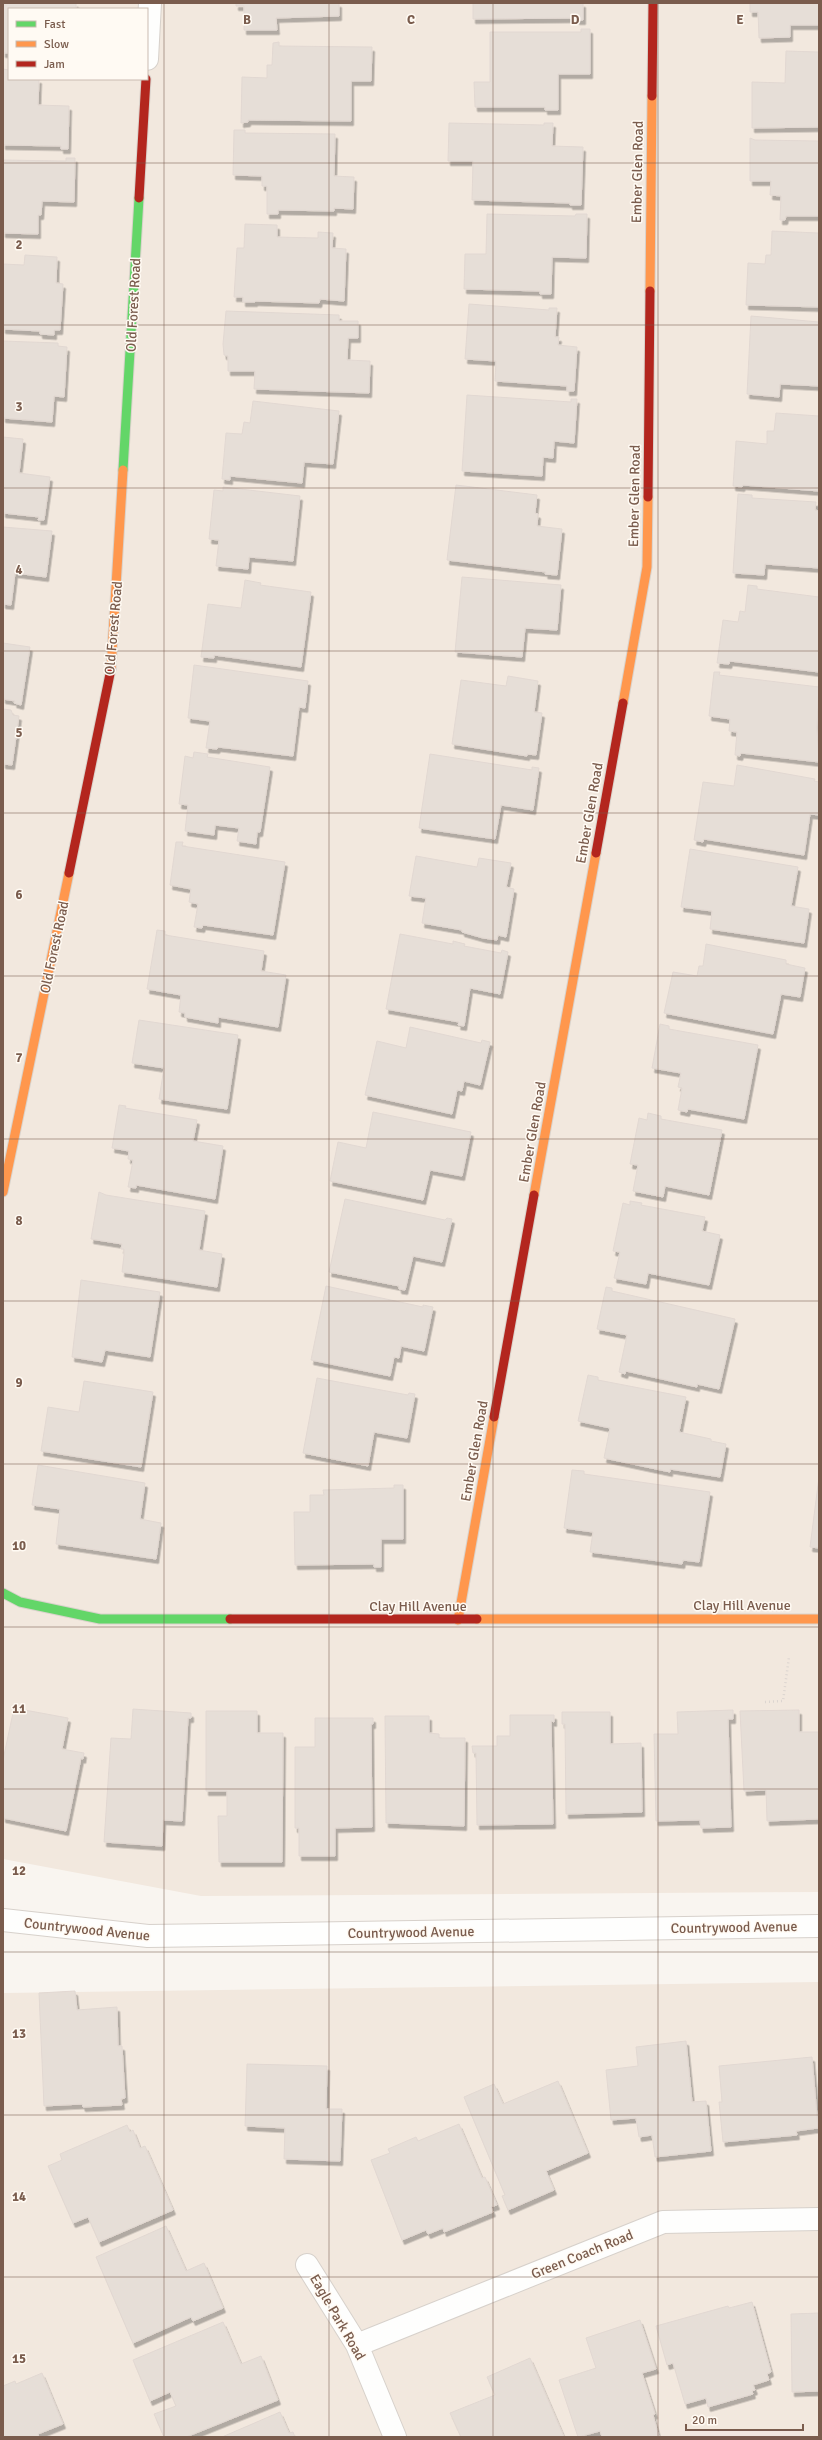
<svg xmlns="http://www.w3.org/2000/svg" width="822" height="2440" viewBox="0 0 822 2440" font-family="Signika,sans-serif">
<defs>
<filter id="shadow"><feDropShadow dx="2.5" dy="4.5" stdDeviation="0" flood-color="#0004"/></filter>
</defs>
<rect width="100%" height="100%" fill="#f9f5f0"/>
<path fill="#f2e8de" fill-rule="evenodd" d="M3,3H819V1892L201,1896L3,1859ZM9,9H147V79H9Z
M819,1982V2437H3V1993Z"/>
<path fill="#e6ded7" stroke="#e2d8d2" filter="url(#shadow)" d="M3,3H76V9H9V53H3Z
M236,3H339V16L276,18L277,30H244V6H236Z
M473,3H583V20H577L576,18L473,19Z
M750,3H819V25H790V37L759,38L758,12H750Z
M581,29H590V74H558V110H545V107H475L474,82H490V32H581Z
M279,42V46L372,47L371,81H351V121L248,120V122L241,123L242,77L267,78V65H272L273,43Z
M786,51L819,52V127L752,128V82L785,83Z
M3,69L9,70V79H39L38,105L69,106L68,149H61V146L3,145Z
M449,123L544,125V123H553L552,146L583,147L581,205H570V203L472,200L473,161H448Z
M234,130H245V133L335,134L334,176L354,177L353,209L334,208V211L278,210V214H267V186H262V176L233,175Z
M750,138L755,140L819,141V216H786L785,220H780L781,196L770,195L771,181H750Z
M66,158H75L74,202L42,201L41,215H38V234L3,233V160L66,161Z
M487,214L575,216L576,214H587L586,258L552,257L551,294H540V291L464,289L465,254H486Z
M245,224L277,225V237L318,238V232L333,233L332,248L346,249L344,301L320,299L319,303L255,301V302H243V297H234L237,248H244Z
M772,231L819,233V307L746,305L748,263L765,264L766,255H771Z
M25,255L57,257L56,283L63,284L60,330H54V335L40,334V331L3,329V264L24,265Z
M469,304L549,310V308H557L555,337H559L558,345L577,347L574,391H567V386L495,381L496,361L465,359Z
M226,311L339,315V321H358V338H348L347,360L370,361L369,393L254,389L255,371H228V356L224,355L223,344Z
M751,316L819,322V386L780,384L779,397L747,394Z
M3,341L58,343V346L67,347L64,397L54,396L52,422L3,418Z
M467,395L571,402V399H577L574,443L554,441L553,458L543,457L542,476L462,471Z
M253,401L339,411L333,464L304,462L302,483L230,476V480L222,479L226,433L242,434L244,422L250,423Z
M776,413L819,416V491L743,485L742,487L733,486L736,441L767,444V431H774Z
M3,437L23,439L19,473L50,477L44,520H38L39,517L3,513Z
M456,485L537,495L535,513L538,514L537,526L562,529L557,575L545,574L546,572L447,560Z
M223,487L300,496L293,561L249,557L248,569L216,566L219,540L209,539L214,490L223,491Z
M738,494L752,495V498L816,502L815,510L819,511V568L765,564L764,575L733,573Z
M3,527L52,531L46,577L15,573L11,605L3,604Z
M462,577L561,585L557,630L525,628L522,657L455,652Z
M245,580L261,583L260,585L311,592L301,667L214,655V658L201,657L208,604L241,608Z
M748,585L757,586V589L819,597V672L730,661L729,664L717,663L723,620L738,622L740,611L745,612Z
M3,643L30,647L21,705L14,703L15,701L3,699Z
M194,665L308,681L305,708L299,707L293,756L218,747L217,749L206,748L210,721L188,718Z
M714,672H720L719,675L819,687L817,728L819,762L741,753L740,756L735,755L737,732L729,731L730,719L709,716Z
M508,676L538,681L534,712L542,713L536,755L527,754V756L452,744L461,680L506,686Z
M3,709L11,710L13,715L19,716L12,765L3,764Z
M194,752L208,754L207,757L270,767L260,832H257L256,844L237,841L239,828L215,825L214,835L185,831L188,805L179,804L185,756L193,758Z
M430,754L532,770V767L539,768L533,810L501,805L495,839L419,828Z
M737,765L815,779L814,781L819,782V815L810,814L804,855L704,839L703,842L694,840L703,782L734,786Z
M176,842H183L182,846L285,862L273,935L203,925L202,928L194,927L198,904L189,902L191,889L170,885Z
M690,849L798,867L791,906L809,909L804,943L710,929L712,911L681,907Z
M416,856L477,867L479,858L511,863L506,887L514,889L506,937L498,935L497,940L483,938L462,932V930L422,923L426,898L409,896Z
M157,930L165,931V935L264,951L261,971L286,975L278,1027L218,1017V1023L185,1017V1013L179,1012L181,995L147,989Z
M400,934L453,944V941L465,944L464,946L501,953L502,950L508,952L500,994L470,988L464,1026L458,1025L459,1022L386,1009Z
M706,944L786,960V964L805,968L800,997L781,994L773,1034L664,1013L673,972L697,976L699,966H703Z
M139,1020L238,1035L227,1109L159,1099L164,1068L132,1063Z
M660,1024L669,1026V1029L758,1045L744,1119L688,1109L687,1112L678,1110L682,1088L678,1087L681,1073L652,1068Z
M410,1027L481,1043L482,1040L490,1042L480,1085L464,1081L462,1091L457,1090L452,1114L365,1095L377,1041L406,1048Z
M119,1105L126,1106L125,1108L197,1120L193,1141L223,1146L215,1199L136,1185V1188L128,1187L133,1160L128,1159L129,1151L112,1148Z
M373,1112L471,1132L462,1176L430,1170L423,1200L330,1181L338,1142L366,1148Z
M648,1113L661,1116V1119L722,1130L709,1195L665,1186L663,1197L633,1191L638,1165L630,1164L639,1118L647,1120Z
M99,1192L106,1195L205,1211L199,1250L222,1254L217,1287L122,1272L124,1255V1249H121L122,1244L91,1239Z
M345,1199L445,1220L447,1218L452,1219L442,1262L413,1256L405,1290L399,1289V1286L329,1272Z
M630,1201L642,1203L641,1205L705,1217L702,1231L720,1235L709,1285L648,1273L646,1284L614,1278L620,1252L613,1251L623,1203L630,1205Z
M81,1280L160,1292L150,1357L105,1350L102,1362L72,1357Z
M326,1286L423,1307V1305L433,1307L424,1351L401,1346L399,1358L394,1357L390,1376L311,1360Z
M606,1287L612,1288V1291L735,1319L719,1389L697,1384V1387L626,1371L625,1374L619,1372L627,1335L597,1329Z
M588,1375L598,1377V1380L686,1397L679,1432L711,1439V1441L726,1444L720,1477L670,1469V1472L604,1458L610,1428L578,1421Z
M317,1378L408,1395L409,1393L415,1394L407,1438L374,1432L368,1466L303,1453Z
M84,1381L153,1392L141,1467L41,1451L48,1407L79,1412Z
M38,1465L145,1483L140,1519L161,1523L156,1559L56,1544L60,1509L32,1505Z
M572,1470L584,1471V1474L710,1492L699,1562L683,1560L682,1564L590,1552L593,1532L564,1528Z
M819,1477V1548L810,1547Z
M394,1485H403V1539H381V1567H374V1564L295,1565L294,1512H310V1495H324L323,1490L394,1488Z
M14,1708L68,1718L62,1749L84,1753L83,1759L81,1758L66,1831L3,1818V1760Z
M133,1709L191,1713V1718H188L182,1821L163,1820L162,1846L104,1842L111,1738L131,1739Z
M733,1710V1719H728L731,1827L701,1828L700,1820L656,1821L654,1734H678L677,1712Z
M799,1710V1732H819V1819L767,1821L766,1790L744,1791L740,1711Z
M206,1711H257V1733H283L282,1862H219L218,1816H227V1791H206Z
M562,1712H610V1744L641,1743L642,1812L566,1814L565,1724H562Z
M510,1715H554V1722L551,1721L553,1824L477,1825L476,1753H473L472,1746H497V1736H510Z
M385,1716H429V1733L439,1734V1738H465L464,1826L386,1823Z
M315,1718H373V1724H371L372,1827L335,1828V1856H299V1828H295V1747H315Z
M75,1991L77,2010L117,2007L118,2046H122L125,2098L121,2099L122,2105L83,2107L82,2104L44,2106L39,1993Z
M686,2041L692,2102L706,2101L711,2151L655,2157L652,2135L639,2137L636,2118L611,2120L606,2070L638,2066L636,2047Z
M812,2057L818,2128L796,2131L797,2135L723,2142L719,2102H722L719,2066Z
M247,2064L327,2066L326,2109H342L340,2161L284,2159L285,2128L245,2126Z
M558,2081L588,2153L546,2171L554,2190L508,2210L502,2196L505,2195L464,2097L494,2084L503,2104Z
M459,2124L482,2178L485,2177L497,2205L491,2207L493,2212L444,2232L443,2228L428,2234L426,2230L402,2240L371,2160L390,2153L388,2149L416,2137L418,2141Z
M127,2125L130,2132L133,2130L140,2148L145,2146L173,2210L99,2242L88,2217L73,2223L48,2166L62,2160L60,2154Z
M166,2226L186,2271L204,2263L223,2308L193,2321L191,2317L133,2343L96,2257Z
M752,2302L771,2372L767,2374L769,2380L753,2385L755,2390L752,2391L753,2394L708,2407L706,2398L685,2404L673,2363L667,2365L656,2326L728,2306L729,2308Z
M819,2313V2391L792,2392L791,2314Z
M640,2320L656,2369L642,2373L655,2414L653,2415L659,2437H602L600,2431L578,2437L559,2380L596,2368L586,2338Z
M223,2322L241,2364L261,2356L278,2400L186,2437H164L154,2414L176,2406L170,2392L150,2401L133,2360Z
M530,2358L564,2437H461L450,2413L495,2395L487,2377Z
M42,2373L63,2424L38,2434L39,2437H3V2386L15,2381L16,2384Z
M280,2412L289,2433L293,2432L295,2437H222Z"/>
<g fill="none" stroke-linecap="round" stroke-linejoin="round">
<g stroke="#d7d1cb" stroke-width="24">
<path id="street" d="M147,59L150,3
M3,1920L148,1936L819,1926
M307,2265L357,2345L395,2437
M357,2345L663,2222L819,2219"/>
</g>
<g stroke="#d9d2cb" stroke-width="11">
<path id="fast" d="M123,470L139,198
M3,1593L20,1602L100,1619H230"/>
</g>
<g stroke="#d9d2cb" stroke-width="11">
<path id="slow" d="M650,291L652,96
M111,669L123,470
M623,703L647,567L648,497
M3,1192L69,873
M534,1195L596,853
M477,1619H819
M458,1620L494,1417"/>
</g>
<g stroke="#d9d2cb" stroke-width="11">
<path id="jam" d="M652,96L653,3
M139,198L146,79
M648,497L650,291
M596,853L623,703
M69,873L111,669
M494,1417L534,1195
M230,1619H477"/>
</g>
<path stroke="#dcd5d0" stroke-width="2.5" stroke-dasharray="1 3" stroke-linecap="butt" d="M765,1702L783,1701L789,1657"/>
<use href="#street" stroke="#fefefd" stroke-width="22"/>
<use href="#fast" stroke="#63d668" stroke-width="9"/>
<use href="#slow" stroke="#ff974d" stroke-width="9"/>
<use href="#jam" stroke="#b3261e" stroke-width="9"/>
</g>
<path fill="none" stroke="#7a5c4d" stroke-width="1" stroke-opacity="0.55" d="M164,3V2437M329,3V2437M493,3V2437M658,3V2437M3,163H819M3,325H819M3,488H819M3,651H819M3,813H819M3,976H819M3,1139H819M3,1301H819M3,1464H819M3,1627H819M3,1789H819M3,1952H819M3,2115H819M3,2277H819"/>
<g text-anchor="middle" stroke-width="3" stroke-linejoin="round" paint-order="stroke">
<g font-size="14" fill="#7a5c4d" stroke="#fffaf3">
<text transform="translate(637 172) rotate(-89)" y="5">Ember Glen Road</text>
<text transform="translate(133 305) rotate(-87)" y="5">Old Forest Road</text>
<text transform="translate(634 496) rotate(-89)" y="5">Ember Glen Road</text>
<text transform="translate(113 628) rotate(-85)" y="5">Old Forest Road</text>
<text transform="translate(589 813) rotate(-80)" y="5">Ember Glen Road</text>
<text transform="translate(54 947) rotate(-78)" y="5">Old Forest Road</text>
<text transform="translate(532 1132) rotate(-80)" y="5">Ember Glen Road</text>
<text transform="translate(474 1451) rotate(-80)" y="5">Ember Glen Road</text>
<text x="742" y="1610">Clay Hill Avenue</text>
<text x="418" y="1611">Clay Hill Avenue</text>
<text transform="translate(734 1927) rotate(-1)" y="5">Countrywood Avenue</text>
<text transform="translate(87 1929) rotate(6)" y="5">Countrywood Avenue</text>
<text transform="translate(411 1932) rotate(-1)" y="5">Countrywood Avenue</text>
<text transform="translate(582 2254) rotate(-22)" y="5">Green Coach Road</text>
<text transform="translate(338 2317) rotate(60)" y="5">Eagle Park Road</text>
</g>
</g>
<g font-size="13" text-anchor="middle" font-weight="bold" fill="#7a5c4d" stroke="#fffaf3" stroke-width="3" stroke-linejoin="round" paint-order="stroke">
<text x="247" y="24">B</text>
<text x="411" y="24">C</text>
<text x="575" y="24">D</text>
<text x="740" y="24">E</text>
<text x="19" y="249">2</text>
<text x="19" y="411">3</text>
<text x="19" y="574">4</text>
<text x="19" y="737">5</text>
<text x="19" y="899">6</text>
<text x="19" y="1062">7</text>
<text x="19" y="1225">8</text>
<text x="19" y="1387">9</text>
<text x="19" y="1550">10</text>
<text x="19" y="1713">11</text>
<text x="19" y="1875">12</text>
<text x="19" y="2038">13</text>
<text x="19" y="2201">14</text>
<text x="19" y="2363">15</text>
</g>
<rect width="822" height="2440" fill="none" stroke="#7a5c4d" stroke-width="8"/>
<rect x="8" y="8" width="140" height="72" fill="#fffaf3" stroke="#cabbb1"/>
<rect x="16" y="21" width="20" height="6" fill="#63d668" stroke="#cabbb1"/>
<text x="44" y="28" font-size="12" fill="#7a5c4d">Fast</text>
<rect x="16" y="41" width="20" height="6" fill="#ff974d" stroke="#cabbb1"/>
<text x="44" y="48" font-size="12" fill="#7a5c4d">Slow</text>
<rect x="16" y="61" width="20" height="6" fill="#b3261e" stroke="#cabbb1"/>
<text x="44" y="68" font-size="12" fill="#7a5c4d">Jam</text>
<path d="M686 2424v6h117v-6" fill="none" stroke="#7a5c4d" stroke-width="2"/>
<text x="692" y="2424" font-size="12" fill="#7a5c4d" stroke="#fffaf3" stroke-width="3" paint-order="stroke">20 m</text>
</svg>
